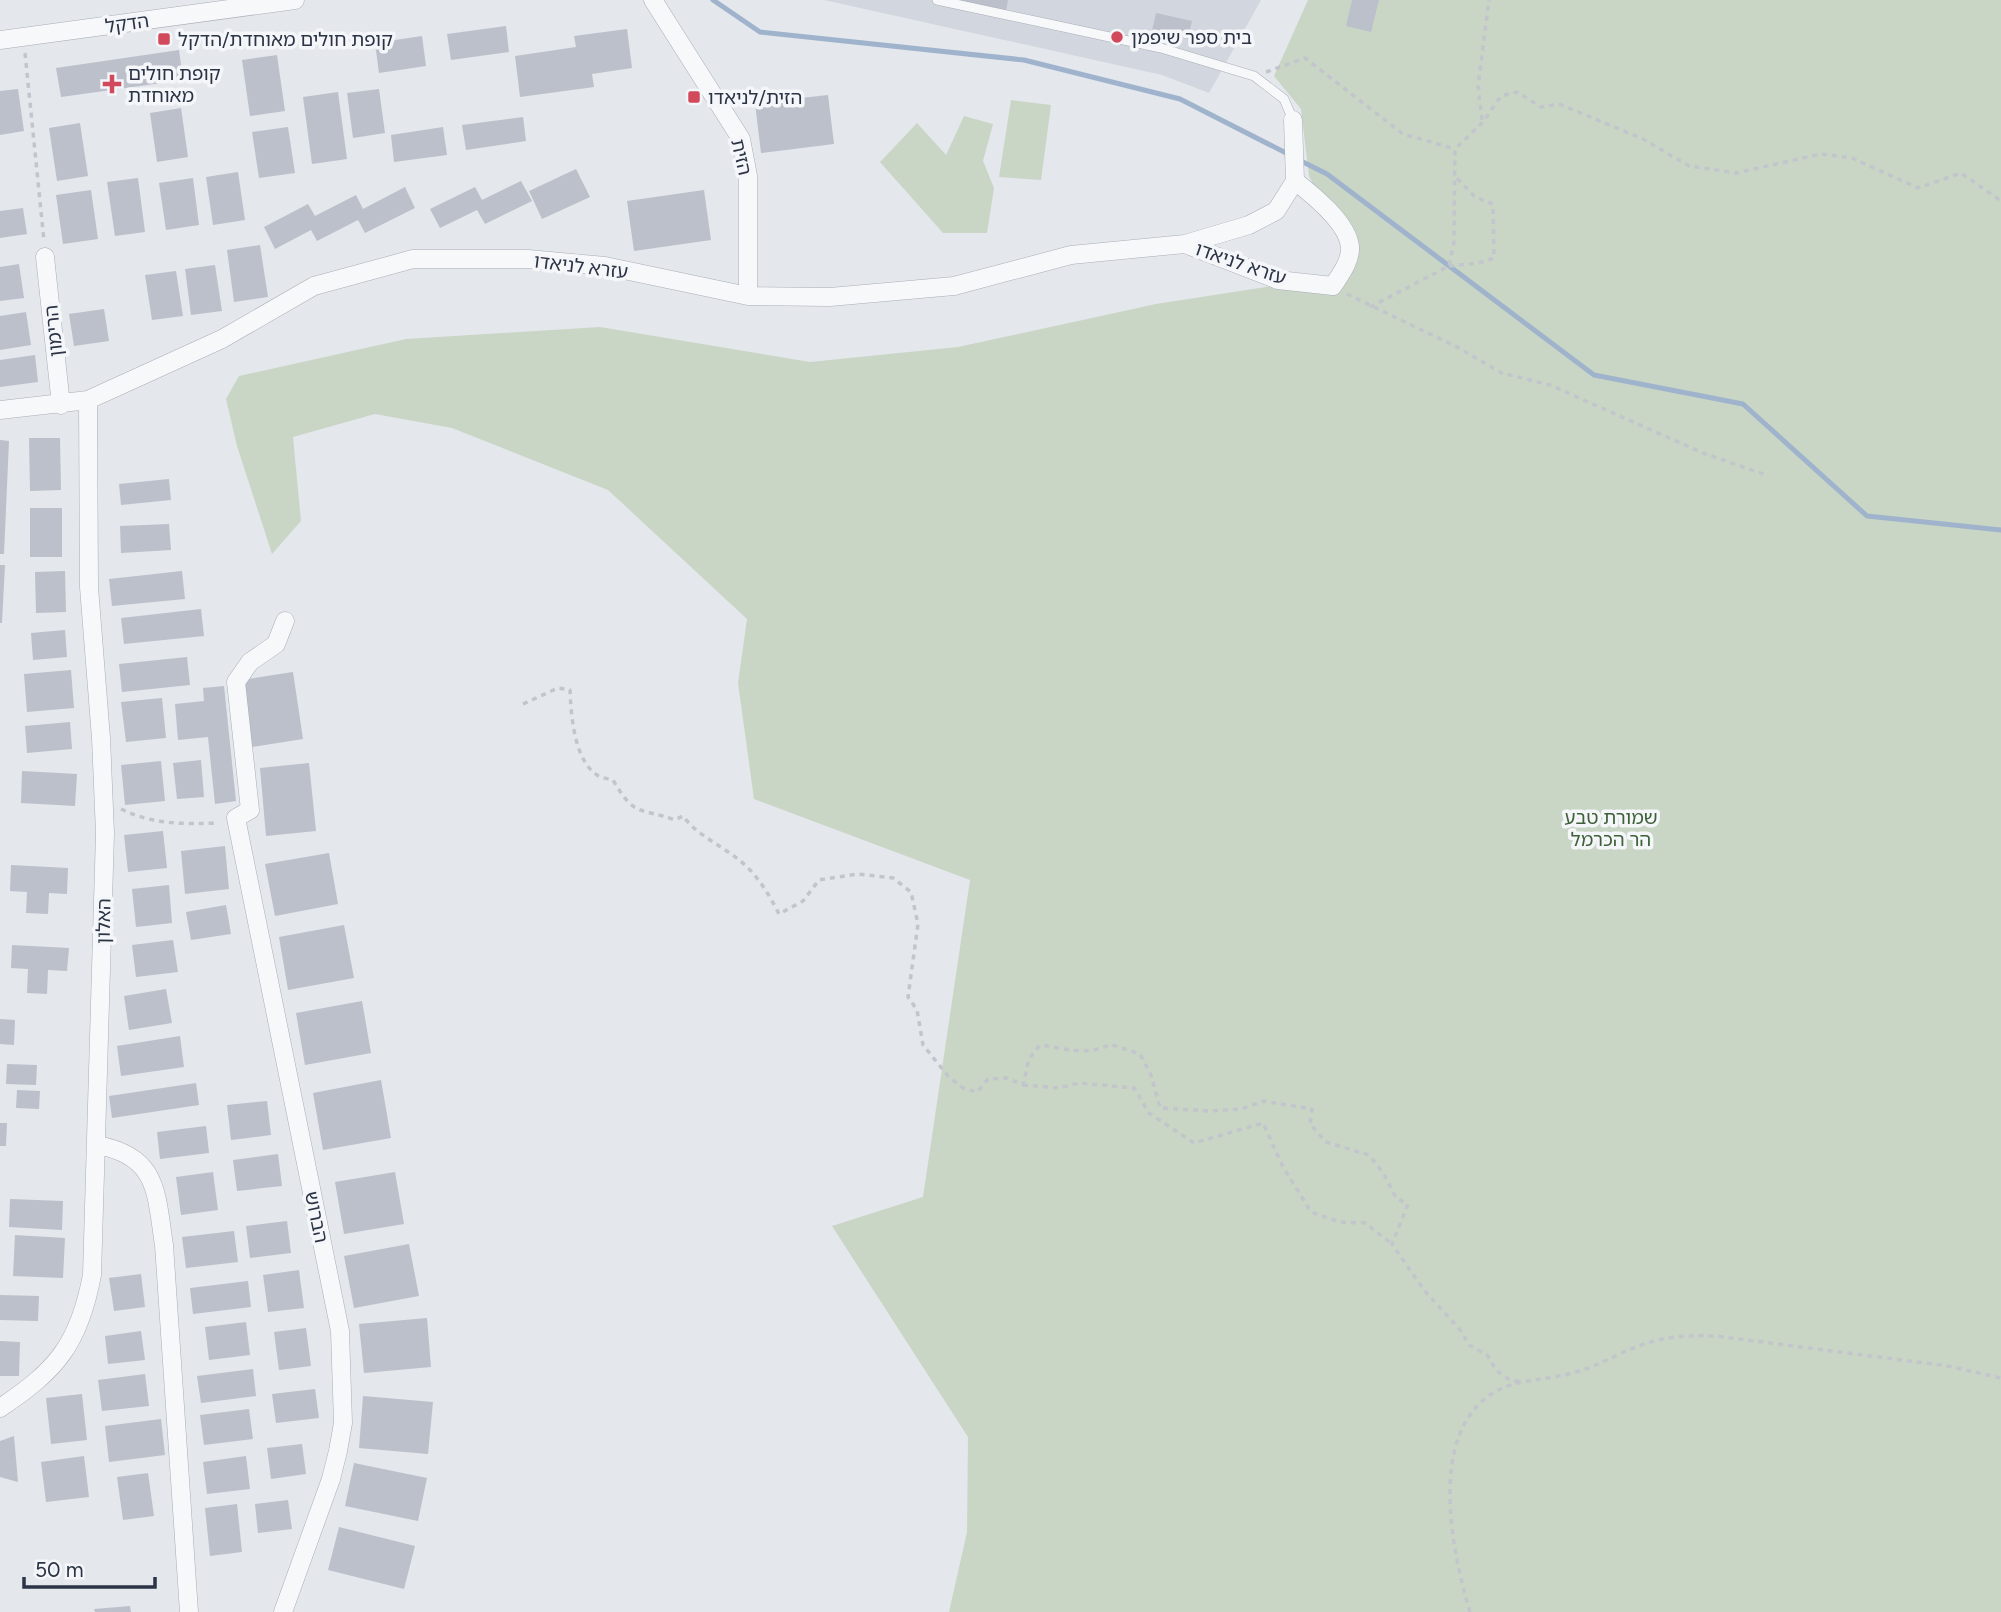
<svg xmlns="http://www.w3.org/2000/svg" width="2001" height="1612" viewBox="0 0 2001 1612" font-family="Figtree,'Noto Sans Hebrew',sans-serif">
<rect width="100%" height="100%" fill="#e4e7ec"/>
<path fill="#d2d6de" d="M824,0H1261L1209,93L1162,75Z"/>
<path fill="#c9d6c5" d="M1308,0H2001V1612H949L967,1532L968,1437L832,1226L923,1197L970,880L754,799L738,683L747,619L608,490L452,428L375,414L293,437L301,521L272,554L237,446L226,399L239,376L406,339L600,327L810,362L958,347L1156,304L1311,280L1336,279L1345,248L1309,176L1301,109L1274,76Z
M1011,100L1051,105L1041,180L999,177Z
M964,116L993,124L983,161L994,188L987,233H943L880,162L917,123L946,155Z"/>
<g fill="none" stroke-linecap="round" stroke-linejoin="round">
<path stroke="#9fb4cc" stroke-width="5" d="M713,0L760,32L1024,60L1180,99L1290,155
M1299,160L1327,174L1594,375L1743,404L1867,516L2001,530"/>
</g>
<path fill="#bbc0ca" d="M955,0H1008L1006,12Z
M1352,0H1379L1371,32L1346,26Z
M1156,13L1192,21L1188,39L1152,31Z
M506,26L509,52L451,60L447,34Z
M627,29L632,68L592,74L594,87L520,97L515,56L576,47L574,36Z
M422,36L426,66L379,73L375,43Z
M179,50L183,80L61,97L56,68Z
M277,55L285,111L250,116L242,60Z
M18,89L24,131L0,135V91Z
M379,89L385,133L353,138L347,93Z
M338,92L347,159L312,164L303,97Z
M828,95L834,144L761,153L755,103Z
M181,108L188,157L157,162L150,113Z
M523,117L526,141L466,150L462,125Z
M80,123L88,176L57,181L49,128Z
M288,127L295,173L259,178L252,132Z
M443,127L447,155L394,162L391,135Z
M576,169L590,197L542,219L529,191Z
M238,172L245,220L213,225L206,177Z
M138,178L145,232L115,236L107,182Z
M193,178L199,225L166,230L159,183Z
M521,181L532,201L485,224L477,210L440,228L430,209L475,187L482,200Z
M405,187L415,208L365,233L358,220L317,241L311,230L275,249L264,227L308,204L315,216L356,195L363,209Z
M91,190L98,239L63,244L56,195Z
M704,190L711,240L634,251L627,201Z
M23,208L27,234L0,238V211Z
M260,245L268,297L234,302L227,250Z
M19,264L24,298L0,301V267Z
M215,265L222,311L191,315L185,269Z
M176,271L183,316L152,320L145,275Z
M104,309L109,341L74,346L69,314Z
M26,312L31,345L0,350V316Z
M35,355L38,382L0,387V360Z
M29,438H60L61,490L30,491Z
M0,440L9,441L4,554H0Z
M169,479L171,500L121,505L119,484Z
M30,508H62V557H30Z
M169,524L171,550L121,553L120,526Z
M0,565H5L2,623H0Z
M65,571L66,612L36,613L35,572Z
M182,571L185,599L112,606L109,579Z
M201,609L204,636L124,644L121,618Z
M65,630L67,657L33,660L31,633Z
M187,657L190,685L122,692L119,664Z
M71,670L74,708L27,712L24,674Z
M293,672L303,739L252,747L242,680Z
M224,686L236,801L215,804L208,737L178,740L175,704L204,701L203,688Z
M162,698L166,738L126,742L121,702Z
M70,722L72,749L27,753L25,726Z
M201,760L204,797L177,799L173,763Z
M161,761L165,801L125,805L121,765Z
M309,763L316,831L266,836L260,768Z
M22,771L77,774L75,806L21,803Z
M163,831L167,868L128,872L124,835Z
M225,846L229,889L185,894L181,851Z
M329,853L338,904L275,916L265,864Z
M11,865L68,868L67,894L49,893L48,914L26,913L27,892L10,891Z
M169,885L172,923L136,927L132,889Z
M226,905L231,934L191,940L186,912Z
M344,925L354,978L288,990L279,937Z
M173,940L178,972L136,977L132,945Z
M12,945L69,948L67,971L48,970L47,994L27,993L28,969L11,968Z
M166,989L172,1023L129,1030L124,996Z
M362,1001L371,1053L305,1065L296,1013Z
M0,1019L15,1020L14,1045L0,1044Z
M180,1036L184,1067L121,1076L117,1046Z
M7,1064L37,1065L36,1085L6,1084Z
M381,1080L391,1138L323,1150L313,1093Z
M196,1083L199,1105L112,1118L109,1096Z
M17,1090L40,1091L39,1109L16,1108Z
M267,1101L271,1135L231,1140L227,1105Z
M0,1123H7L6,1146H0Z
M206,1126L209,1153L160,1159L157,1132Z
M278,1154L282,1186L237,1191L233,1160Z
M213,1172L218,1210L181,1215L176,1177Z
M395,1172L404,1224L344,1234L335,1182Z
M10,1199L63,1201L62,1230L9,1227Z
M287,1221L291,1253L250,1258L246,1226Z
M234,1231L238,1262L186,1268L182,1237Z
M15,1235L65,1238L63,1278L13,1276Z
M409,1244L419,1296L354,1308L344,1256Z
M299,1270L304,1308L268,1312L263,1275Z
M141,1274L145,1307L114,1311L109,1278Z
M248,1281L251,1307L193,1314L190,1288Z
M0,1295L39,1296L38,1321L0,1320Z
M427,1318L431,1367L364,1373L359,1324Z
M246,1322L250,1355L209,1360L205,1327Z
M306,1328L311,1366L279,1370L274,1332Z
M141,1331L145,1360L108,1364L105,1336Z
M0,1341L20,1342L19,1376H0Z
M253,1369L256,1396L201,1403L197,1376Z
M145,1374L149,1406L102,1411L98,1380Z
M315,1389L319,1418L276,1423L272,1394Z
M82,1394L87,1440L51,1444L46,1398Z
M363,1396L433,1402L428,1454L359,1448Z
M249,1409L253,1439L204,1445L200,1415Z
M161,1419L165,1455L109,1462L105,1426Z
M14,1436L18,1482L0,1477V1441Z
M302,1444L306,1474L271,1479L267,1448Z
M84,1456L89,1497L46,1502L41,1462Z
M246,1456L250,1489L207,1494L203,1462Z
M354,1463L427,1478L418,1521L345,1506Z
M148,1473L154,1516L123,1520L117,1477Z
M288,1500L292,1529L258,1533L255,1504Z
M237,1504L242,1552L210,1556L205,1508Z
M339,1527L415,1546L404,1589L328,1570Z
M130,1606L131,1612H95L94,1609Z"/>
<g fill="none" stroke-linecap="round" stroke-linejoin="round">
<g stroke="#a9aeb7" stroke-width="10">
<path id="service" d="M937,0L1161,48L1254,76L1284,99L1293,120"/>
</g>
<g stroke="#a9aeb7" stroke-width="19">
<path id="minor" d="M653,0L741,139L748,176V296
M0,40L295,0
M1185,244L1278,280L1333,286C1340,275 1351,261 1350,247C1348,223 1313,195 1295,181
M45,257L61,405
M0,410L88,400L222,339L314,286L413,259H528L605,266L748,296L830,297L954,286L1071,255L1185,244L1249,225L1276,211L1295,181L1293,120
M97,1145C159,1156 156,1194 164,1245L189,1612
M0,1408C57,1370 79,1344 92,1275L105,833L101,738L89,587L88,400
M283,1612L331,1479L338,1451L343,1423L340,1331L236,818L250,810L236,682L250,662L276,644L285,621"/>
</g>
<path stroke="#c2c5cb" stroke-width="3.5" stroke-dasharray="5 5" stroke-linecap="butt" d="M25,53L44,241
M1266,72L1305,58L1403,134L1455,149
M1482,120L1478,86L1489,0
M1449,266L1479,263L1494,258L1493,204L1475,197L1455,176
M1347,294L1457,347L1502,373L1550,385L1703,453L1766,475
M1370,307L1449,266L1454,242L1455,149L1483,122L1501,96L1517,92L1541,107L1559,104L1643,139L1689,166L1736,173L1821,154L1852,158L1918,188L1961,173L2001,201
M523,704L558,688L570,690C571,715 574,760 597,775C601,778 609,779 613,780C635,818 639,807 675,820L683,816C700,839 729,848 748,868C761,881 771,898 779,914L803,901L819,880L858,874L893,878L911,892L918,924L908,997L917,1010L923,1045L948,1076L963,1088L977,1092L988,1079L1007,1078L1023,1085L1029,1059L1040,1045C1064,1048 1088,1057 1110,1044L1140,1054L1151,1075L1160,1108L1209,1111L1242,1109L1263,1101L1312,1109L1310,1124L1326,1142L1369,1155L1384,1174L1396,1198L1408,1204L1392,1244L1424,1290L1461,1331L1469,1345L1487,1355L1497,1371L1510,1380L1521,1382
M121,809C154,825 183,824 219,823
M1023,1085L1059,1088L1079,1083L1134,1088L1149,1113L1194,1143L1263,1123L1283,1167L1311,1212L1339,1222L1365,1223L1392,1244
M1470,1612C1452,1552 1428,1437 1490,1395C1514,1378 1545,1381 1572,1373C1598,1367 1621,1351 1647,1343C1669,1336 1692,1335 1716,1336L1948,1366L2001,1378"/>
<use href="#service" stroke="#f7f8fa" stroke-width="9"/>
<use href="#minor" stroke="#f7f8fa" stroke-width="18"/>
</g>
<g fill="#d1495b" stroke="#f4f6f9" stroke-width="2.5">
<circle cx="1117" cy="37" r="7"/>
<rect x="157" y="32" width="14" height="14" rx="3.5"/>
<path d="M108.5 73.5h7v7h7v7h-7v7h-7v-7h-7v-7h7z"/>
<rect x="687" y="90" width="14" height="14" rx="3.5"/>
</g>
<g text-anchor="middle" stroke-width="7" stroke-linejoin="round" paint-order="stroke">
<g font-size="19" fill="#2b3445" stroke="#f4f6f9">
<text transform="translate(127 23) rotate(-8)" y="7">הדקל</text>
<text transform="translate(742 157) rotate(77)" y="7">הזית</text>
<text transform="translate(1241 263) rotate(19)" y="7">עזרא לניאדו</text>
<text transform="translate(581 266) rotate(7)" y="7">עזרא לניאדו</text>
<text transform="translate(53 331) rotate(-96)" y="7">הרימון</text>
<text transform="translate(103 921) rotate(-89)" y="7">האלון</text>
<text transform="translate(317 1217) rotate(78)" y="7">הברוש</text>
</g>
<g font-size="19" fill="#2b3445" stroke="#f4f6f9" text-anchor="start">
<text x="1131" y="44">בית ספר שיפמן</text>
<text x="178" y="46">קופת חולים מאוחדת/הדקל</text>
<text x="128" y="80">קופת חולים<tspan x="128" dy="22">מאוחדת</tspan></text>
<text x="708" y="104">הזית/לניאדו</text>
</g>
<g font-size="19" fill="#3f6138" stroke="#f4f6f9">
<text x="1611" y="824">שמורת טבע<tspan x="1611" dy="22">הר הכרמל</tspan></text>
</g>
</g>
<path d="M24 1577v10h131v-10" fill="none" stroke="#2b3445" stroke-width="3.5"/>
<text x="35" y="1577" font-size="21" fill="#2b3445" stroke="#f4f6f9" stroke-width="5" paint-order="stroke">50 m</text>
</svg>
